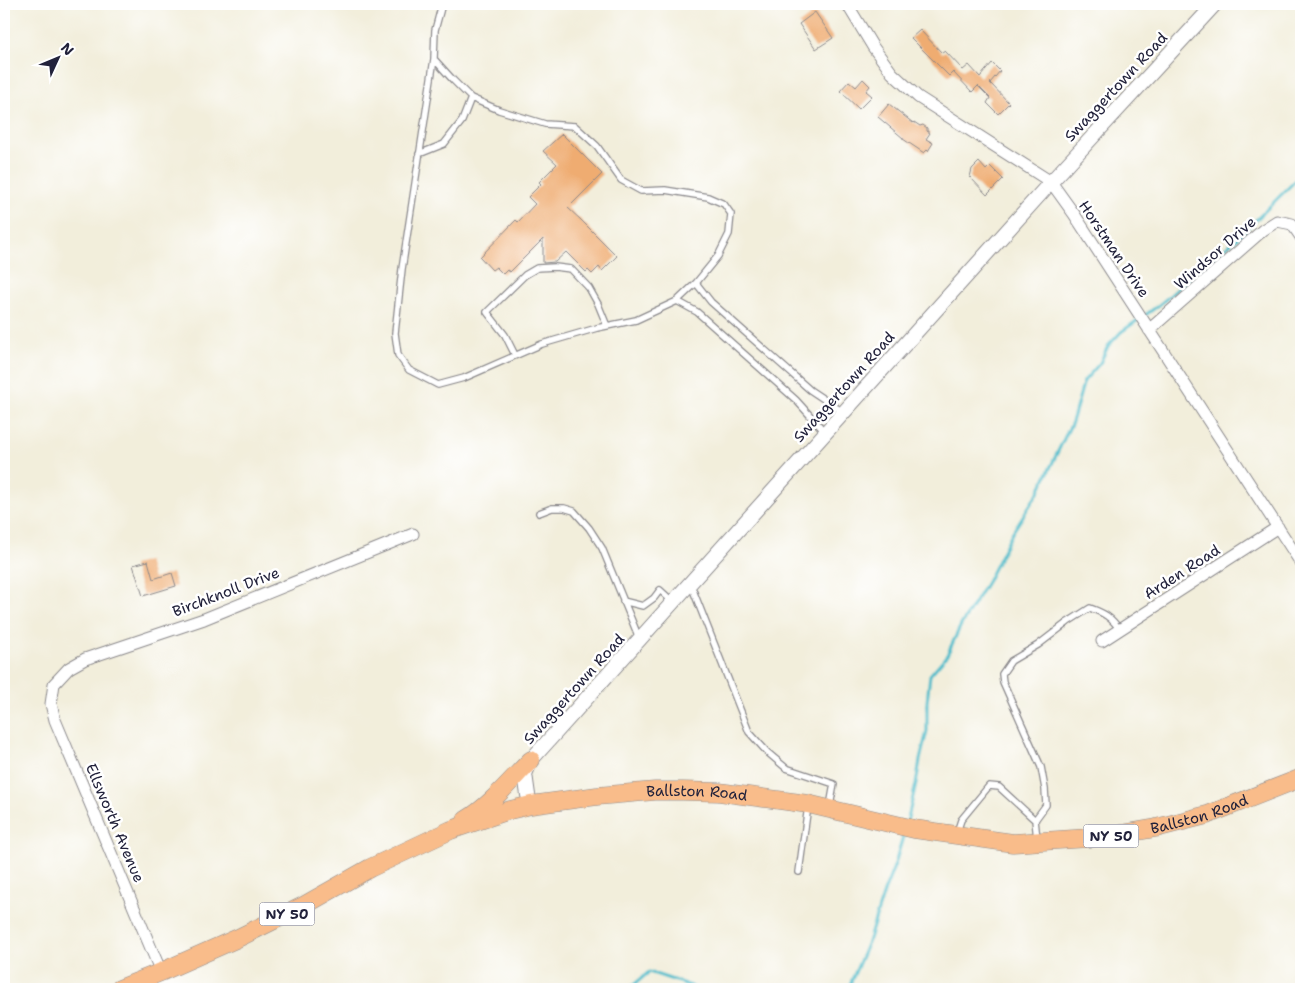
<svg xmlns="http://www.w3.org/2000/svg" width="1305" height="993" viewBox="0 0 1305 993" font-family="'Shantell Sans',sans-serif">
<rect width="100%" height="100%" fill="#fff"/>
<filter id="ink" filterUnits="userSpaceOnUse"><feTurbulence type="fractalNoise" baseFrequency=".02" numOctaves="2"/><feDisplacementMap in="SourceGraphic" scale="10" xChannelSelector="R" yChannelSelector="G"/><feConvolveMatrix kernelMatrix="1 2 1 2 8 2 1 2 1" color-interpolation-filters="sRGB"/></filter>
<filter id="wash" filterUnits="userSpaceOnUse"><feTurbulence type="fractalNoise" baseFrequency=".0096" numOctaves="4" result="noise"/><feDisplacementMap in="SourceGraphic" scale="20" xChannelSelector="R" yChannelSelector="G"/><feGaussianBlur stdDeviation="1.12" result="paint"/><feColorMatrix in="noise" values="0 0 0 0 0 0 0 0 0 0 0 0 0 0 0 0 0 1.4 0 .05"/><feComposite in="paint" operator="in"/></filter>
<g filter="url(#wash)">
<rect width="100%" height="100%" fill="#f2eedb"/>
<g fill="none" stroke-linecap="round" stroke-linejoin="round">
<path stroke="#4fbcca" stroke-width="3" d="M1144,316L1159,305L1244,232L1301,175
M907,822L916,784L920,760L927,731V702L930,675L947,655L961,625L987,582L1012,533L1039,491L1072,422L1084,381L1100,363L1108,346L1121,332L1138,320
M629,989L649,972L691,986L695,989
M848,989L868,942L884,892L895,864L904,833"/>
</g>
<g id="blocks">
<path fill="#efac71" d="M815,12L833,38L816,49L799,24Z
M920,30L942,53L945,51L963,70L969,65L980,77L992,63L1000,71L990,83L1009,103L998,114L987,103L990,98L978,86L972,92L953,72L949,76L911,38Z
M863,79L870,86L866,91L872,96L859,109L840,91L849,81L856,87Z
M889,104L913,123L914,122L920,126L923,125L927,128V131L930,133L926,139L933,143L928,151L927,150L924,153L903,139V138L878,117Z
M562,134L602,174L568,208L581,220L617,256L602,271L599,267L592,274L588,270L586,272L566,252L555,262L543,263V239L510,272L507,270L503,274L496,267L492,270L480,257L516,220L518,222L535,204L528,197L541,184L539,182L557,164L543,151Z
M979,162L986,170L990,166L1003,179L987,195L970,177L972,169Z
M148,561L153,579L172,573L176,586L143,596L133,565Z"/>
</g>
</g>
<g filter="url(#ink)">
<use href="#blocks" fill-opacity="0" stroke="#8a888b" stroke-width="1"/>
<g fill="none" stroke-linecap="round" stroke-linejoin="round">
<g stroke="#8a888b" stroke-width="8">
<path id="service" d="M434,59L402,269L395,333L398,355L409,370L438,385L464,378L542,344L597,328L636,320L677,301L696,283L718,256L729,234L731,214L724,204L708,197L665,190L641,191L621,180L597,146L575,126L545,124L499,110L471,98L453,80L434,59L435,30L442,4
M419,154L444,144L462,121L471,98
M696,283L711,302L810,390L843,412
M677,301L697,312L796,400L825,432
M515,355L505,335L487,312L525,275L537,268L555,267L571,269L589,288L598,304L607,326
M539,513L552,508H564L574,511L589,528L602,548L639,638
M691,585L749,732L767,752L786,768L834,784L830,806
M623,601L643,606L654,598L660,590L673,602
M957,832L961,820L989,786L999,787L1035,820
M1037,839L1035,820L1046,805L1045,789L1041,767L1003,682L1002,674L1011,661L1038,645L1068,622L1090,608C1104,613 1111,617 1120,630
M799,872L808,806"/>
</g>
<g stroke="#8a888b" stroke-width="13">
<path id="minor" d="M847,4L873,47L892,73L918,97L1051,182L1074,214L1301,563
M1149,330L1263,230L1277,221L1292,224L1301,237
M1102,641L1278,527
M161,972L55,720L51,704L54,684L69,668L85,659L204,619L413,534"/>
</g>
<g stroke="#8a888b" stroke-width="16">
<path id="tertiary" d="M531,805L528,795L525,774L531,760L1051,182L1215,4"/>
</g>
<g stroke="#8a888b" stroke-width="19">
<g id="primary">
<path d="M466,820C490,806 511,780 531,760"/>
<path id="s1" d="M119,989L161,972L238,938L303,906L370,868L451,830L510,810L531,805L597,796L655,791H683L719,792L808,804L914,829L1013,843L1104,837L1156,828L1207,815L1301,778"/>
</g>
</g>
<use href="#service" stroke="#fff" stroke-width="5.5"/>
<use href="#minor" stroke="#fff" stroke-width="11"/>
<use href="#tertiary" stroke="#fff" stroke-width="14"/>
<use href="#primary" stroke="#f9bc8a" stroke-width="18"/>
</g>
</g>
<g text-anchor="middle" stroke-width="5" stroke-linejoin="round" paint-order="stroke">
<g fill="#fff" stroke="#646476" stroke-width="1">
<rect x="1083.5" y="824.5" width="55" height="23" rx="4"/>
<rect x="259.5" y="902.5" width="55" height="23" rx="4"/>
</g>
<g font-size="14" font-weight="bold" fill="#22223b">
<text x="1111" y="841">NY 50</text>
<text x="287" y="919">NY 50</text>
</g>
<g font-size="15" fill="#22223b" stroke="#fff">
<text transform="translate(1116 87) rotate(-47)" y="5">Swaggertown Road</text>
<text transform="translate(1114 249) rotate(56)" y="5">Horstman Drive</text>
<text transform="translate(1215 253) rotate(-41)" y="5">Windsor Drive</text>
<text transform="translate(844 387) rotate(-48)" y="5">Swaggertown Road</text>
<text transform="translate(1182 572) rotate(-33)" y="5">Arden Road</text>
<text transform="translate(226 592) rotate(-21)" y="5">Birchknoll Drive</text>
<text transform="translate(574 689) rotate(-48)" y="5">Swaggertown Road</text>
<text dy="5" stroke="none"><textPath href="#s1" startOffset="619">Ballston Road</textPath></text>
<text dy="5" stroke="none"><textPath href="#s1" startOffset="1129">Ballston Road</textPath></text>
<text transform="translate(115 823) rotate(67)" y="5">Ellsworth Avenue</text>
</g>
</g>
<rect width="1305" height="993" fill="none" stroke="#fff" stroke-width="20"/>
<g transform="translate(58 58) rotate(46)" stroke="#ffffff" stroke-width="4" paint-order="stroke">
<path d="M0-4L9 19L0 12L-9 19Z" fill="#22223b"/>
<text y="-8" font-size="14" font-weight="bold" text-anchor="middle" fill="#22223b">N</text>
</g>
</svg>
